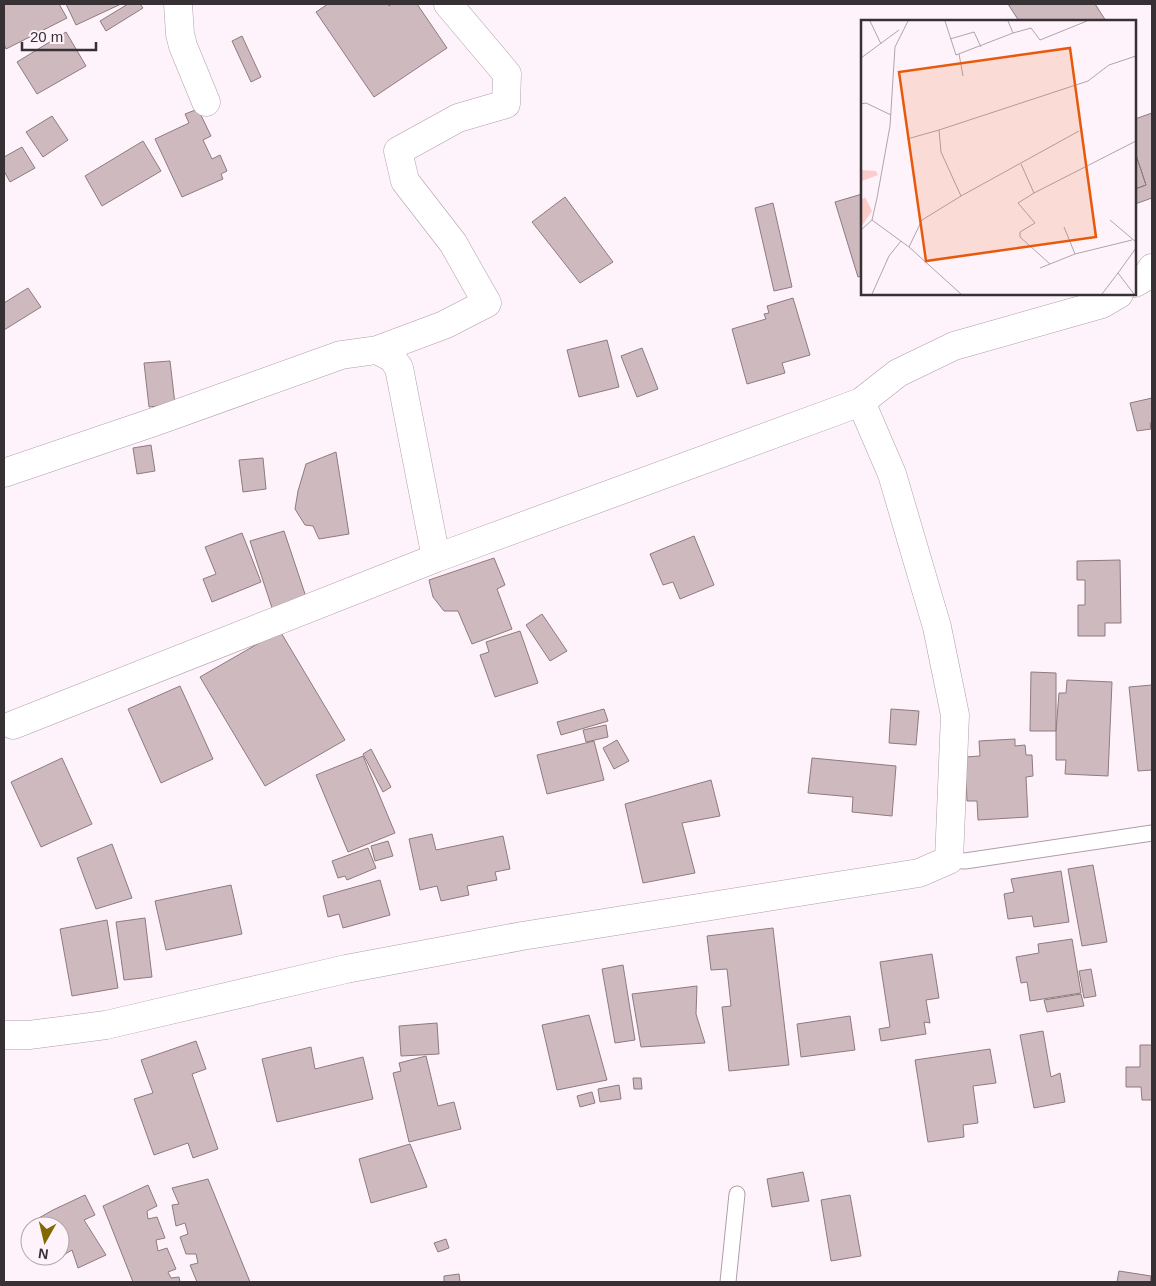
<svg xmlns="http://www.w3.org/2000/svg" width="1156" height="1286" viewBox="0 0 1156 1286" font-family="Arial,sans-serif">
<rect width="100%" height="100%" fill="#fef3fa"/>
<path fill="#ceb9be" stroke="#8e7a7f" d="M4,4H59L67,18L6,49L4,44Z
M66,4H121L76,25Z
M128,4H140L143,8L106,31L100,21Z
M328,4H388L389,6L392,4H417L447,48L374,97L316,12Z
M1008,4H1095L1106,21H1019Z
M66,32L86,66L37,94L17,62Z
M242,36L261,77L251,82L232,41Z
M198,109L211,136L203,140L212,159L220,155L227,171L221,174L223,179L182,197L155,139L189,123L185,114Z
M1152,113V198L1135,204V189L1146,185L1135,152V119Z
M52,116L68,140L43,157L26,132Z
M143,141L161,171L102,206L85,176Z
M22,147L35,168L10,182L4,171V157Z
M1135,152L1146,185L1135,189Z
M862,194V276L858,277L835,202Z
M565,197L613,262L580,283L532,222Z
M773,203L792,287L774,291L755,208Z
M28,288L41,307L4,330V303Z
M793,298L810,355L782,363L785,373L747,384L732,329L766,319L764,314L769,313L767,306Z
M607,340L619,387L579,397L567,350Z
M642,348L658,389L637,397L621,356Z
M170,361L175,404L149,407L144,363Z
M1152,398V422L1150,423L1151,429L1137,431L1130,403Z
M151,445L155,471L137,474L133,448Z
M336,452L349,534L319,539L313,526L305,525L295,509L298,491L306,464Z
M263,458L266,489L243,492L239,460Z
M284,531L307,600L273,611L250,541Z
M242,533L261,582L212,602L203,579L216,574L205,547Z
M694,536L714,585L680,599L673,582L663,585L650,554Z
M494,558L505,585L497,589L512,629L472,644L458,611H444L433,597L429,580Z
M1120,560L1121,623H1105V636H1078V605H1085V580H1077V561Z
M542,614L567,651L550,661L526,625Z
M280,631L345,740L265,786L200,677Z
M520,631L538,683L495,697L480,655L489,652L486,642Z
M1031,672L1056,673V731H1030Z
M1067,680L1112,682L1108,776L1065,774L1066,760H1056V731L1059,693H1066Z
M1152,685V770L1138,771L1129,687Z
M180,686L213,759L161,783L128,709Z
M604,709L608,721L561,735L557,722Z
M891,709L919,711L916,745L889,743Z
M606,725L608,737L586,742L583,730Z
M1015,739V746L1025,745L1026,755H1032L1033,776L1026,777L1028,817L978,820L977,801H967L965,757L980,756L979,741Z
M617,740L629,761L614,769L603,748Z
M594,741L604,780L547,794L537,755Z
M371,749L391,787L383,792L363,754Z
M363,756L395,833L348,852L316,775Z
M62,758L92,824L41,847L11,782Z
M812,758L896,766L892,816L852,812L853,797L808,793Z
M711,780L720,816L682,823L695,873L643,883L625,804Z
M432,834L436,850L503,836L510,869L495,872L497,880L467,886L469,895L441,901L437,886L420,890L409,839Z
M388,841L393,856L375,861L371,846Z
M112,844L132,898L96,909L77,858Z
M368,848L376,868L347,880L345,876L338,878L332,861Z
M1093,865L1107,942L1082,946L1068,869Z
M1061,871L1069,922L1034,927L1032,916L1008,919L1004,894L1014,892L1011,879Z
M380,880L390,915L343,928L339,914L328,917L323,896Z
M231,885L242,934L166,950L155,901Z
M145,918L152,977L124,980L116,922Z
M107,920L118,988L72,996L60,929Z
M773,928L789,1065L729,1071L722,1007L731,1006L727,969L711,970L707,936Z
M1072,939L1081,993L1030,1001L1027,982L1021,983L1016,957L1039,953L1038,944Z
M932,954L939,998L926,1000L930,1023L924,1022L926,1034L881,1041L879,1029L890,1027L880,962Z
M623,965L635,1040L615,1043L602,969Z
M1091,969L1096,996L1084,998L1079,971Z
M697,986L696,1014L705,1043L641,1047L632,994Z
M1081,994L1084,1006L1047,1012L1044,1000Z
M589,1015L607,1080L557,1090L542,1025Z
M850,1016L855,1050L801,1057L797,1024Z
M437,1023L439,1054L401,1056L399,1026Z
M1043,1031L1051,1077L1060,1073L1065,1102L1034,1108L1020,1035Z
M196,1041L206,1069L192,1074L218,1149L193,1158L188,1143L154,1155L134,1099L153,1093L141,1060Z
M1140,1045H1152V1100H1142L1141,1087H1126V1067H1140Z
M311,1047L315,1069L363,1057L373,1099L277,1122L262,1059Z
M990,1049L996,1083L973,1086L978,1123L963,1125L964,1137L928,1142L915,1060Z
M426,1056L438,1106L454,1102L461,1129L409,1142L393,1073L401,1071L399,1063Z
M633,1078H641L642,1089H634Z
M619,1085L621,1099L600,1102L598,1089Z
M592,1092L595,1103L580,1107L577,1096Z
M410,1144L427,1187L371,1203L359,1159Z
M803,1172L809,1201L772,1207L767,1179Z
M208,1179L250,1282H197L190,1265L198,1263L196,1254H186L180,1237L188,1234L185,1223L176,1226L172,1205L179,1204L172,1188Z
M148,1185L157,1206L147,1211L148,1219L157,1217L165,1238L156,1240L158,1251L167,1248L176,1269L168,1272L171,1278L179,1277L180,1282H133L103,1206Z
M85,1195L95,1215L84,1220L106,1255L78,1268L72,1250L55,1260L51,1256H60V1226H33L30,1223L53,1210Z
M850,1195L861,1256L831,1261L821,1200Z
M446,1239L449,1248L438,1252L434,1243Z
M1119,1271L1151,1276L1150,1282H1117Z
M459,1274L460,1282H444V1276Z"/>
<g fill="none" stroke-linecap="round" stroke-linejoin="round">
<g stroke="#af9ea9" stroke-width="17">
<path id="service" d="M949,860L965,861L1152,833
M728,1282L737,1194"/>
</g>
<g stroke="#af9ea9" stroke-width="29">
<path id="minor" d="M178,4L180,34L183,46L206,102
M1135,283L1147,276L1152,268
M377,350L444,325L487,303L453,243L405,181L398,151L458,118L506,104L507,74L448,4
M861,402L898,373L954,346L1102,304L1119,294
M4,473L157,421L341,355L377,350L392,358L399,368L436,558
M4,1035H29L106,1025L346,969L522,936L919,873L949,860L955,715L937,627L892,474L861,402L436,558L13,725"/>
</g>
<use href="#service" stroke="#fff" stroke-width="15"/>
<use href="#minor" stroke="#fff" stroke-width="28"/>
</g>
<g transform="translate(861 20)">
<rect width="275" height="275" fill="#fef3fa"/>
<path d="M0,150L15,151L17,155L1,161ZM4,177L11,191L0,207V180Z" fill="#facdca"/>
<path fill="none" stroke="#aea5ab" stroke-width="1" d="M9,1L20,24M84,1L95,35L152,13M147,1L152,13L170,8L179,20L226,1M89,19L113,12L120,27M98,34L102,56M0,38L38,10M0,84L5,83L30,95M218,111L100,176L80,132L78,110L227,61L248,45L275,36M46,119L78,110M160,144L173,173L275,121M173,173L157,183L174,203L159,212V217L189,244M11,200L48,227L100,274M249,200L275,222M203,207L214,234M0,210L11,200L16,178L29,106L34,27L47,1M48,227L61,200L100,176M179,248L214,234L271,220M11,274L28,236L40,221M241,274L257,253M273,274L257,253L275,228"/>
<path fill="#e8590c" fill-opacity="0.15" stroke="#e8590c" stroke-width="2.5" d="M209,28L235,217L65,241L38,52Z"/>
<rect width="275" height="275" fill="none" stroke="#373035" stroke-width="2.5"/>
</g>
<rect width="1156" height="1286" fill="none" stroke="#373035" stroke-width="10"/>
<g transform="translate(45 1241) rotate(188)"><circle r="24" fill="#fef3fa" stroke="#aea5ab"/>
<path d="M0-4L9 19L0 12L-9 19Z" fill="#826901"/>
<text y="-8" font-size="14" font-weight="bold" text-anchor="middle" fill="#373035">N</text>
</g>
<path d="M22 42v8h74v-8" fill="none" stroke="#373035" stroke-width="2.5"/>
<text x="30" y="42" font-size="15" fill="#373035" stroke="#fef3fa" stroke-width="4" paint-order="stroke">20 m</text>
</svg>
